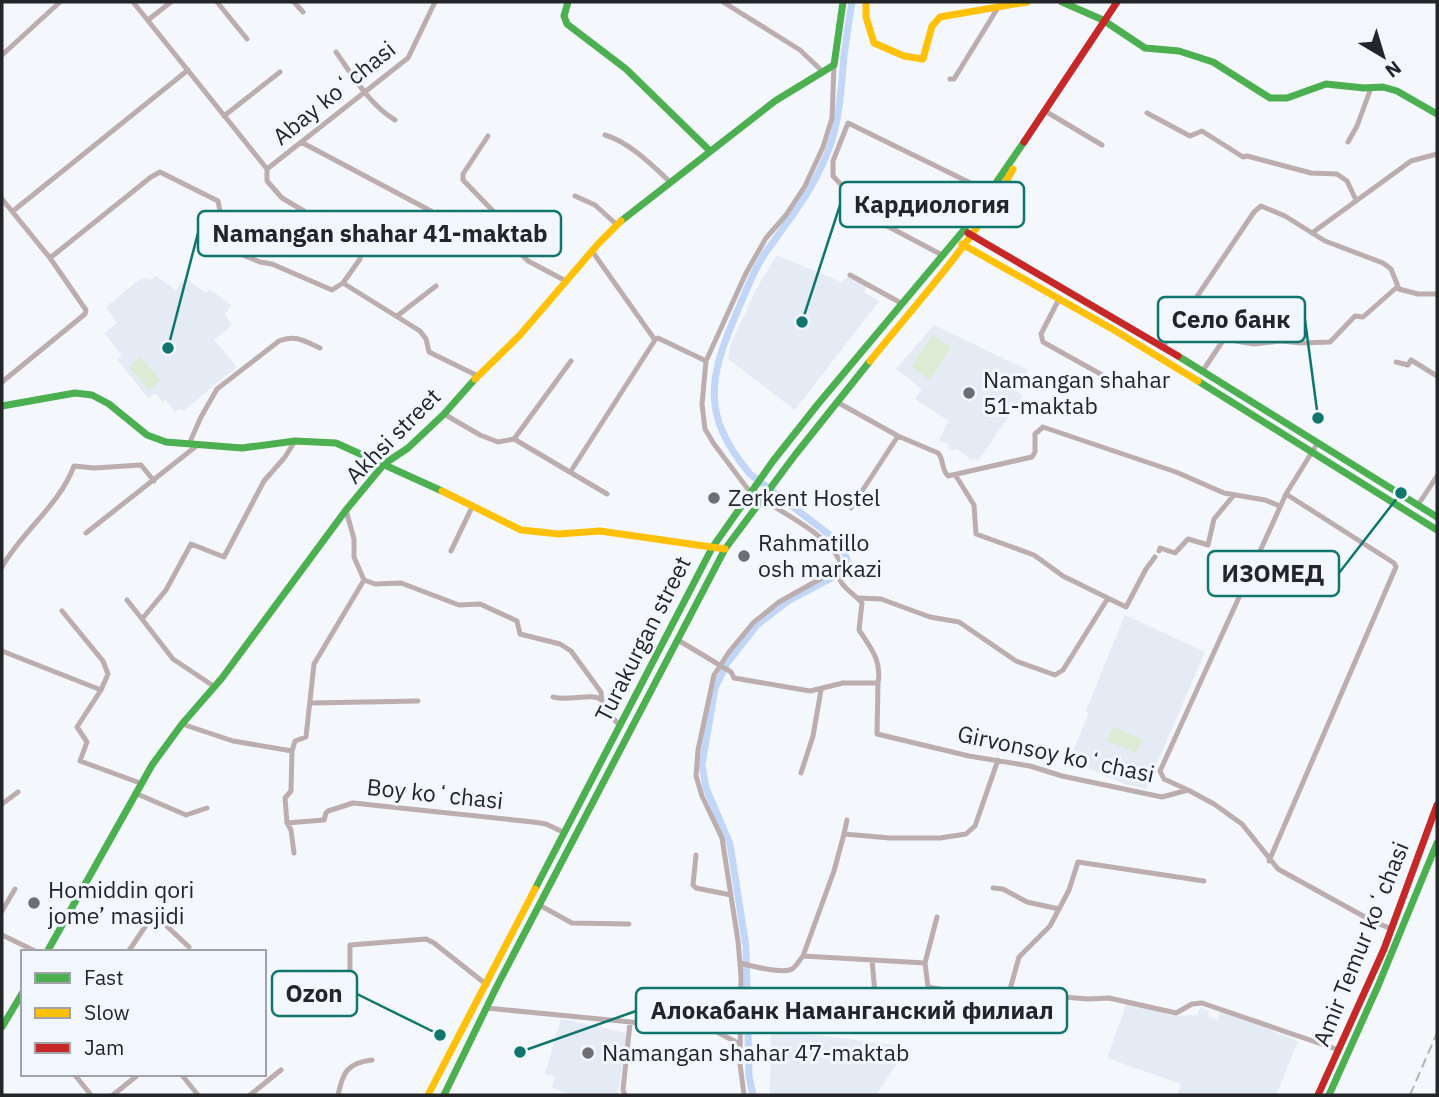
<svg xmlns="http://www.w3.org/2000/svg" width="1439" height="1097" viewBox="0 0 1439 1097" font-family="'IBM Plex Sans',sans-serif">
<rect width="100%" height="100%" fill="#f4f7fc"/>
<path fill="#e4ebf4" d="M777,255L841,282L848,277L867,285L864,292L879,301L795,410L728,359L731,343L759,284Z
M156,276L176,290L185,278L206,293L209,289L231,305L225,315L232,325L214,340L237,367L183,411L180,408L175,412L166,400L163,402L155,393L148,398L117,359L122,355L104,333L117,323L106,307L139,280L148,278L150,280Z
M934,325L1028,370L1015,390L1023,396L978,461L974,458L972,460L956,448L954,451L948,448L949,444L938,441L949,421L915,399L922,389L896,369Z
M1125,615L1205,652L1146,789L1125,784L1069,760L1089,713L1086,711Z
M1127,1003L1162,1012L1171,1016L1197,1015L1200,1008L1209,1011L1208,1016L1217,1020L1221,1011L1298,1041L1276,1095H1177L1181,1084L1107,1058Z
M561,1019L627,1033L618,1095H570L551,1087L556,1077L545,1074Z
M771,1029L902,1046L901,1058L876,1095H770Z"/>
<path fill="#dcebd4" d="M932,335L951,347L930,380L911,367Z
M141,357L160,380L149,390L129,367Z
M1113,727L1142,739L1136,753L1107,741Z"/>
<g fill="none" stroke-linecap="round" stroke-linejoin="round">
<path stroke="#c2d6f8" stroke-width="7" d="M753,1095L749,1076L746,947L730,844L706,788L702,765L715,688L727,663L757,625L788,601L839,574L846,566L847,560L845,554L831,536L750,474C701,415 708,379 737,312C747,289 756,264 771,245C793,214 812,191 827,154C840,122 841,89 844,55C847,37 849,19 852,2"/>
<path stroke="#bcaeaf" stroke-width="5" d="M133,2L267,169
M217,2L247,39
M294,2L303,12
M723,2L800,50L822,71
M148,20L171,2
M336,52C353,76 369,104 395,120
M2,55L60,2
M950,79H954L999,6
M1045,111L1102,145
M1147,113L1190,136L1202,131L1243,157L1247,156L1311,173L1337,174L1347,181L1356,200
M224,116L280,72
M605,135C629,142 652,165 669,181
M488,136L463,174V180L494,212L514,247L528,261L564,280
M301,142L431,211
M1348,142L1357,126L1371,88
M267,169L408,58L435,2
M267,169V181L282,198L304,211L311,226L360,253V259L343,283
M575,196L595,205L616,224
M2,199L50,258L86,310L85,314L2,382
M13,211L188,70
M1312,233L1411,161L1437,154
M592,251L655,340
M942,255L872,218L833,176V161L848,123L991,193
M50,258L151,177L160,172L218,201L220,211L218,219L210,240L211,242L260,262L272,264L332,290L343,283L420,331L426,339L429,352L478,376
M850,275L901,303
M1059,299L1041,334L1043,342L1113,381
M397,316L436,286
M1163,347L1254,212L1261,206L1285,216L1325,241L1383,263L1391,269L1399,289L1418,294H1437
M1396,362L1408,365L1411,360L1437,376
M1202,372L1224,339L1254,344L1281,341L1301,343L1330,342L1355,316L1363,317L1397,287
M837,402L898,436L938,453C944,459 941,469 948,476L1032,457L1035,452V434L1043,427L1176,472L1224,493L1265,500L1280,506
M444,414L480,435L498,442L514,439L607,494
M514,439L571,361
M189,444L201,417L217,389L279,341C295,334 305,341 320,348
M571,471L655,340L658,338L706,361
M956,476L974,505L976,534L1034,555L1063,576L1126,607L1146,569L1155,557
M750,492L714,444L705,429L702,404L706,361L746,273L766,238L786,215L805,186L823,147L832,118L834,65
M762,499C786,515 830,536 840,562C833,585 850,589 862,603L859,630C871,648 882,661 878,683
M1418,505L1437,476
M851,508L898,436
M346,510L354,539V557L364,580L375,584L401,583L459,605L480,604L517,621L520,634L560,644L571,651L601,692L602,704L606,710L620,726
M86,533L199,444
M451,551L473,505
M1159,551L1160,548L1175,553L1188,539L1208,545L1214,519L1234,495
M2,567C22,531 59,506 74,466L94,468L141,465L154,481
M858,598L881,599L930,617L959,622L1016,661L1055,675L1063,670L1108,598
M127,600L142,619
M62,611L103,661L108,674L101,690L77,727L87,742L80,761L140,783
M678,640L731,672L734,678L810,691L843,683H878L877,734L969,756L1030,766L1062,776L1162,797L1188,790L1214,804L1242,824L1278,869L1374,922L1392,929
M2,651L101,690
M215,687L173,659L142,619L166,590L191,544L224,557L264,481L285,457L295,441
M553,697C570,702 590,692 602,700
M311,703L418,701
M182,724L233,741L292,751L291,791L285,798L287,823L324,820L326,813L328,811L353,803L533,822L546,824L565,833
M292,751L295,741L306,737L314,664L364,580
M801,773L813,736L821,690
M1188,790L1164,779L1160,771L1286,494L1317,444
M135,793L186,815L207,808
M2,804L18,792
M287,823L291,830L294,853
M844,834L847,820
M696,855L693,885L696,888L731,895
M1269,861L1396,567L1394,563L1286,494
M993,888L1003,889L1027,902L1059,909
M541,906L572,923L629,924
M2,911L15,889
M2,935L37,952
M128,952L149,921L157,917L189,947
M803,956L925,963L928,987L962,993H1014L1088,999L1109,998L1176,1013L1192,1004L1202,1003L1339,1050
M872,960L877,1016
M740,963C751,966 783,974 792,969C796,967 800,959 803,956L834,871L844,834L890,838H940L966,834L975,826L998,760
M925,963L937,917
M309,992L347,991L350,968V945L426,939L434,943L487,985
M1009,993L1019,957L1050,926L1069,890L1078,862L1204,881
M486,1008L703,1029L713,1030L740,1044
M74,1074L91,1095
M181,1074L198,1095
M113,1095L139,1074
M250,1095L281,1070
M338,1095C343,1072 347,1063 372,1060
M625,1095L623,1090L630,1023
M744,1095L740,1064L741,976L738,941L722,838L702,796L696,776L698,750L714,675L729,652L753,623L779,602L838,569"/>
<path stroke="#4caf50" stroke-width="7" d="M568,2L564,16L567,24L626,69L709,150
M1062,2L1103,20L1145,48L1179,51L1213,62L1270,98H1287L1326,84L1364,88L1383,87L1397,91L1437,114
M621,221L775,101L834,65L843,2
M1178,356L1437,517
M1198,381L1437,530
M2,406L75,393L92,395L109,404L147,435L166,442L242,448L295,441L336,443L442,491
M535,889L712,548L773,461L818,404L963,231L1024,142
M47,952L152,765L182,724L222,678L346,510L384,464L408,448L444,414L475,379
M2,1027L23,992
M444,1095L497,986L725,549L795,455L870,361
M1329,1095L1378,986L1437,843"/>
<path stroke="#ffc107" stroke-width="7" d="M866,2V17L874,43L904,56L923,59L932,26L940,17L1027,2
M962,244L1114,330L1198,381
M870,361C920,299 976,239 1013,169
M475,379L520,335L598,244L621,221
M442,491L521,530L559,534L600,531L725,549
M428,1095L535,889"/>
<path stroke="#c62828" stroke-width="7" d="M1024,142L1117,2
M968,233L1178,356
M1318,1095L1384,949L1437,805"/>
<path stroke="#b9b3b5" stroke-width="2" stroke-dasharray="10 5" stroke-linecap="butt" d="M1410,1095L1437,1033"/>
</g>
<g fill="#6c6e73" stroke="#f1f6ff" stroke-width="2.5">
<circle cx="969" cy="393" r="7"/>
<circle cx="714" cy="498" r="7"/>
<circle cx="744" cy="556" r="7"/>
<circle cx="34" cy="903" r="7"/>
<circle cx="588" cy="1053" r="7"/>
</g>
<g text-anchor="middle" stroke-width="6" stroke-linejoin="round" paint-order="stroke">
<g font-size="23" fill="#232529" stroke="#f1f6ff">
<text transform="translate(334 93) rotate(-39)" y="8">Abay koʻchasi</text>
<text transform="translate(393 436) rotate(-45)" y="8">Akhsi street</text>
<text transform="translate(643 639) rotate(-63)" y="8">Turakurgan street</text>
<text transform="translate(1056 754) rotate(12)" y="8">Girvonsoy koʻchasi</text>
<text transform="translate(435 794) rotate(6)" y="8">Boy koʻchasi</text>
<text transform="translate(1361 944) rotate(-68)" y="8">Amir Temur koʻchasi</text>
</g>
<g font-size="23" fill="#232529" stroke="#f1f6ff" text-anchor="start">
<text x="983" y="388">Namangan shahar<tspan x="983" dy="26">51-maktab</tspan></text>
<text x="728" y="506">Zerkent Hostel</text>
<text x="758" y="551">Rahmatillo<tspan x="758" dy="26">osh markazi</tspan></text>
<text x="48" y="898">Homiddin qori<tspan x="48" dy="26">jome’ masjidi</tspan></text>
<text x="602" y="1061">Namangan shahar 47-maktab</text>
</g>
</g>
<path fill="none" stroke="#0f766e" stroke-width="2.5" d="M802 322L840 205M168 348L198 233M1318 418L1305 320M1401 493L1339 573M440 1035L357 994M520 1052L636 1011"/>
<g fill="#0f766e" stroke="#f1f6ff" stroke-width="2.5">
<circle cx="802" cy="322" r="7"/>
<circle cx="168" cy="348" r="7"/>
<circle cx="1318" cy="418" r="7"/>
<circle cx="1401" cy="493" r="7"/>
<circle cx="440" cy="1035" r="7"/>
<circle cx="520" cy="1052" r="7"/>
</g>
<g fill="#f1f6ff" stroke="#0f766e" stroke-width="2.5">
<rect x="840" y="182" width="184" height="45" rx="7"/>
<rect x="198" y="211" width="363" height="45" rx="7"/>
<rect x="1158" y="297" width="147" height="45" rx="7"/>
<rect x="1208" y="551" width="131" height="45" rx="7"/>
<rect x="272" y="971" width="85" height="45" rx="7"/>
<rect x="636" y="988" width="431" height="45" rx="7"/>
</g>
<g font-size="24" text-anchor="middle" font-weight="bold" fill="#232529">
<text x="932" y="213">Кардиология</text>
<text x="380" y="242">Namangan shahar 41-maktab</text>
<text x="1231" y="328">Село банк</text>
<text x="1273" y="582">ИЗОМЕД</text>
<text x="314" y="1002">Ozon</text>
<text x="852" y="1019">Алокабанк Наманганский филиал</text>
</g>
<rect width="1439" height="1097" fill="none" stroke="#232529" stroke-width="7"/>
<rect x="21" y="950" width="245" height="126" fill="#f1f6ff" stroke="#9fa2a9" stroke-width="2"/>
<rect x="35" y="973" width="35" height="10" fill="#4caf50" stroke="#9fa2a9" stroke-width="2"/>
<text x="84" y="985" font-size="21" fill="#232529">Fast</text>
<rect x="35" y="1008" width="35" height="10" fill="#ffc107" stroke="#9fa2a9" stroke-width="2"/>
<text x="84" y="1020" font-size="21" fill="#232529">Slow</text>
<rect x="35" y="1043" width="35" height="10" fill="#c62828" stroke="#9fa2a9" stroke-width="2"/>
<text x="84" y="1055" font-size="21" fill="#232529">Jam</text>
<g transform="translate(1383 56) rotate(142)" stroke="#f1f6ff" stroke-width="5" paint-order="stroke">
<path d="M0-5L12 26L0 18L-12 26Z" fill="#232529"/>
<text y="-10" font-size="19" font-weight="bold" text-anchor="middle" fill="#232529">N</text>
</g>
</svg>
